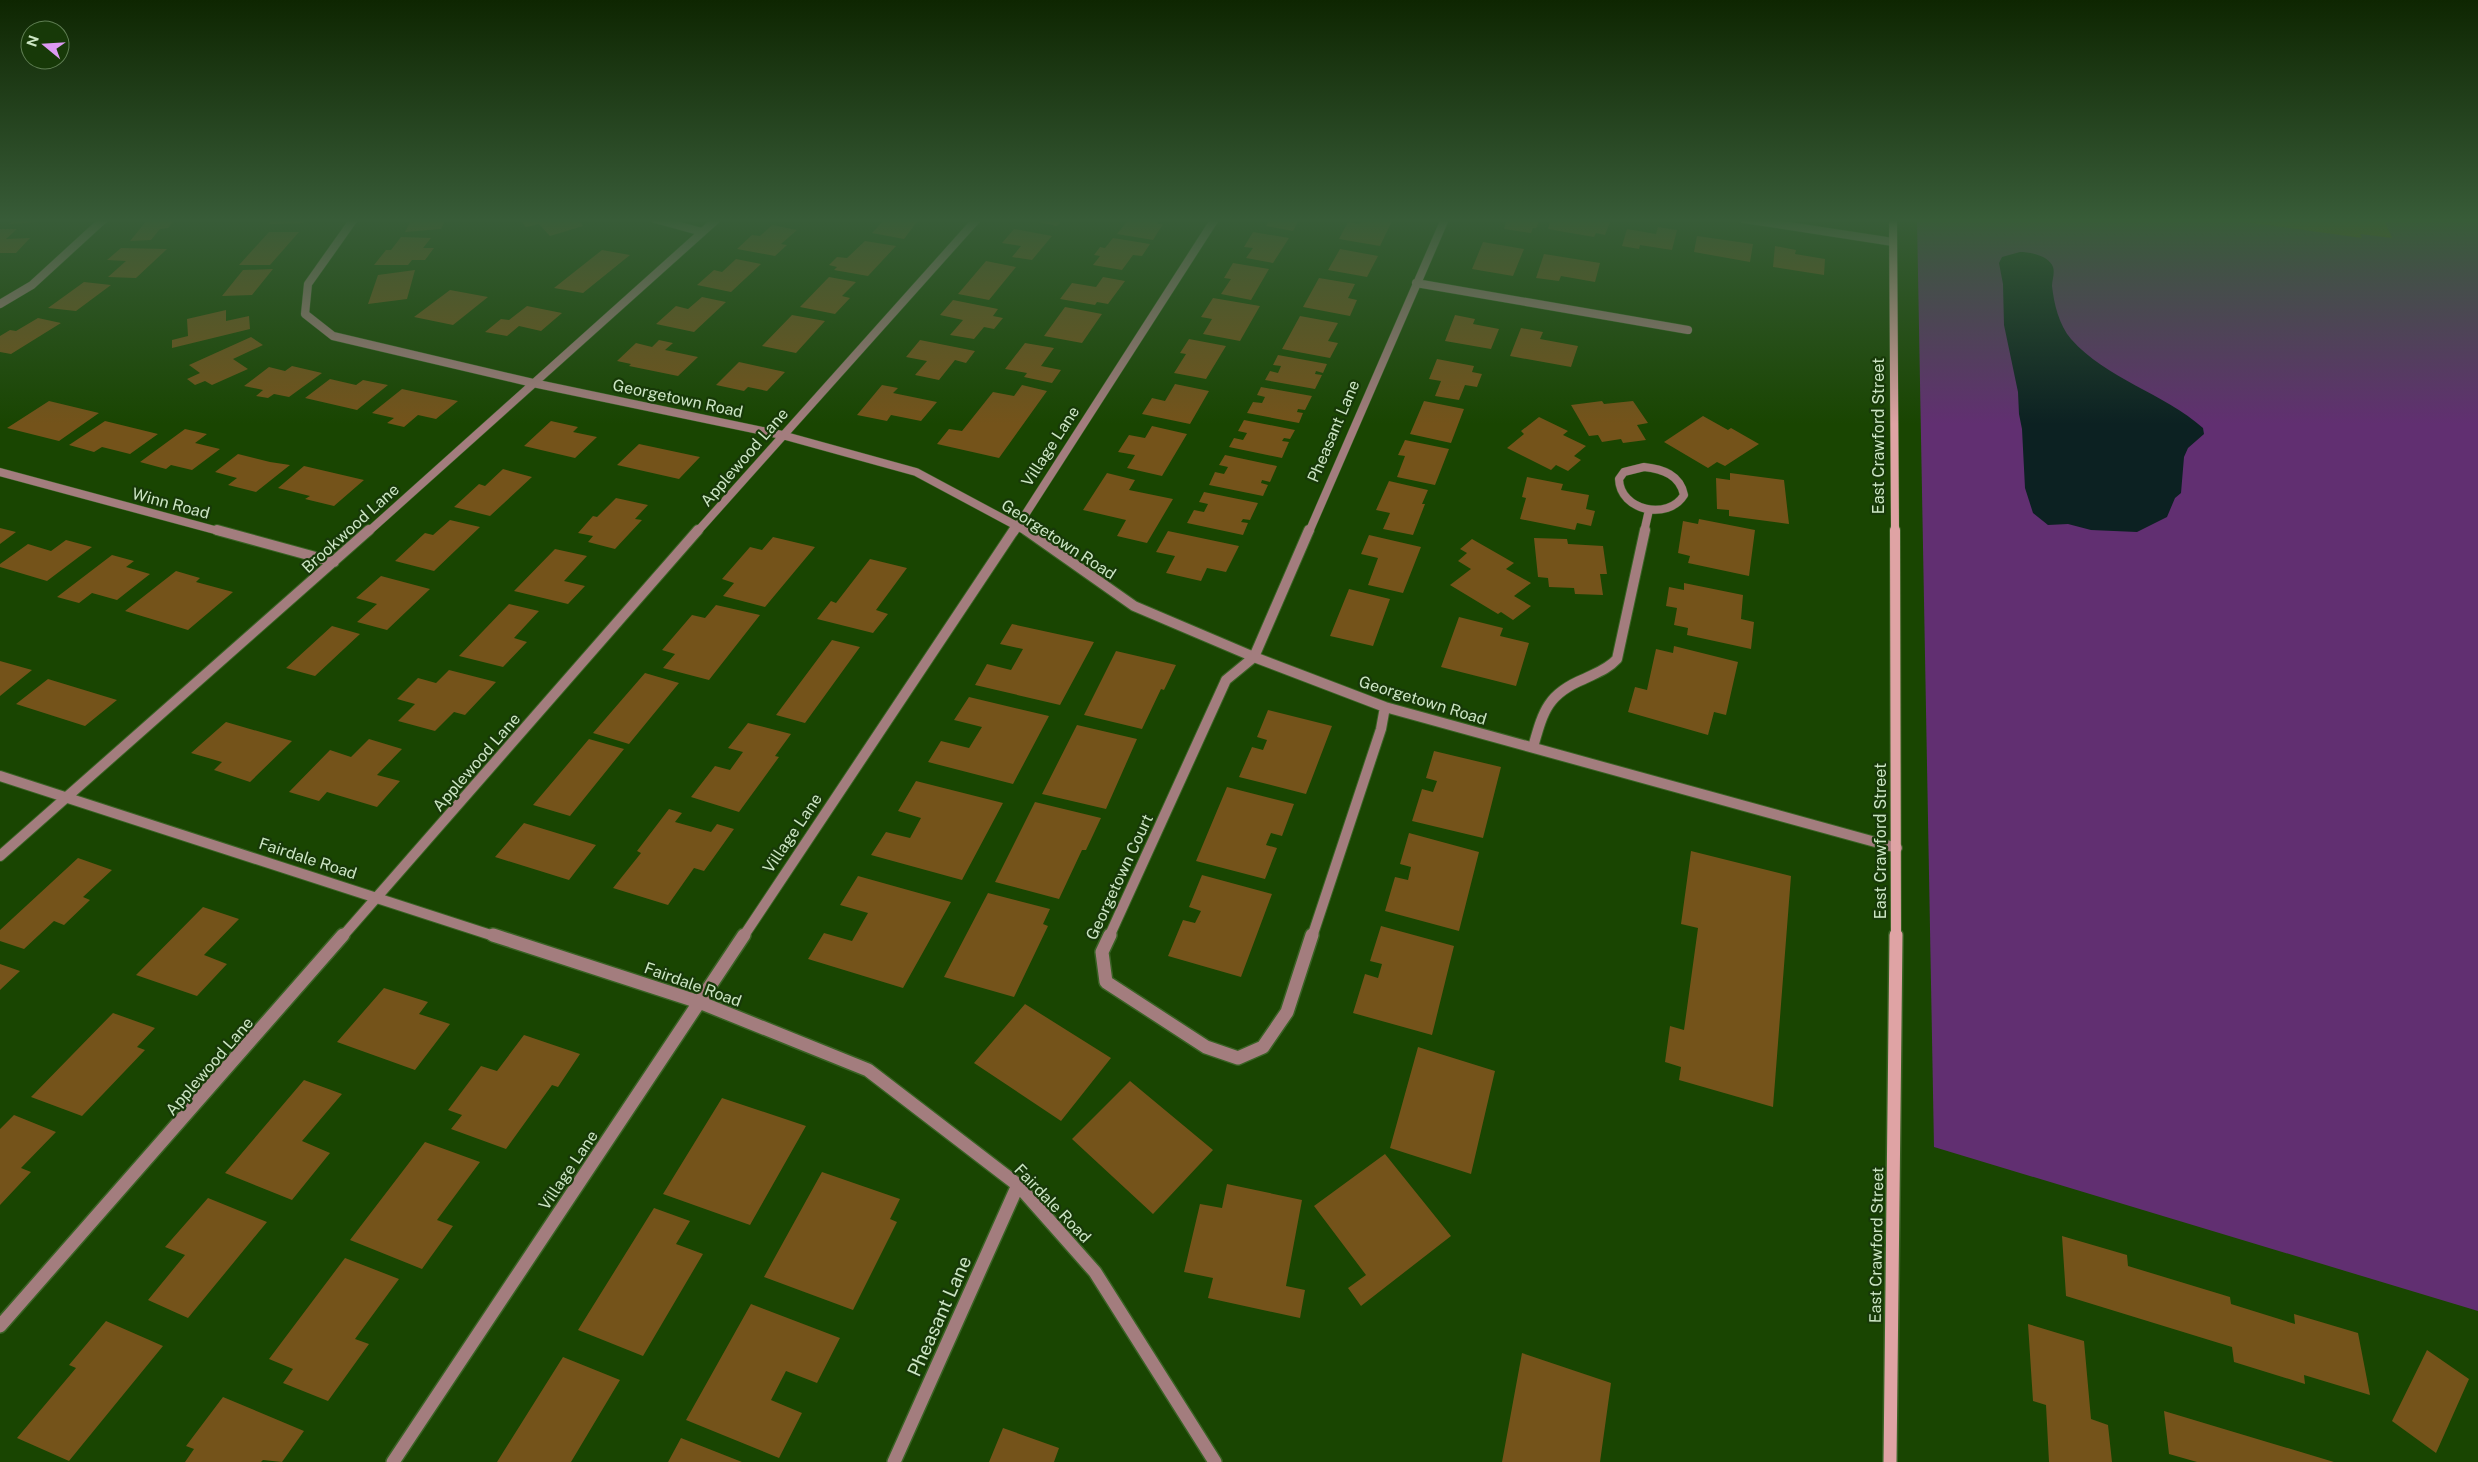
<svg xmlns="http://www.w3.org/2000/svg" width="2478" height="1462" viewBox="0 0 2478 1462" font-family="'Public Sans',sans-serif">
<rect width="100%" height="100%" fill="#194501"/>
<path fill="#612f71" d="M1917,219H2478V1311L1934,1147Z"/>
<path fill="#0c2122" d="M2020,252C2031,252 2049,256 2053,267C2055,273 2052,280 2052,286C2054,304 2059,325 2071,339C2106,379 2164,393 2203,428L2204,434L2188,448L2184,457L2181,493L2175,498L2167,517L2137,532L2091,530L2068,524L2048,525L2033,513L2025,488L2022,429L2019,414L2018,392L2004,325L2003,284L1999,263L2002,257Z"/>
<path fill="#74531a" d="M13,219H48V221L10,224Z
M148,219H175L168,228L160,229L151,240L130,241Z
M273,219H306L303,223L269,224Z
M412,219H446L441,229L405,232Z
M578,219L583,226L550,236L539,224L526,227L520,220Z
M885,219H919L904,239L872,233Z
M1041,219H1063L1057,226L1038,222Z
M1129,219H1160L1157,224H1163L1153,240L1117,234Z
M1270,219H1299L1293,231L1266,226Z
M1362,219H1393L1380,246L1339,239L1348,222L1360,224Z
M1507,219H1540L1536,228H1533L1531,233L1504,229Z
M1551,219L1595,220L1610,222L1605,235L1596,233L1594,237L1548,229Z
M2245,219H2376L2384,220L2392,238L2360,234L2362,238L2246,222Z
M772,225L797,230L781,244L787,245L775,256L737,249L752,235L760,236Z
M1658,227L1677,230L1672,250L1640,245L1639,249L1622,246L1627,229L1656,234Z
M0,229H17L6,239L30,238L16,253H0Z
M1014,229L1052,236L1032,260L1012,257L1021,246L1002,243Z
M269,232H299L270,265H239Z
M1253,232L1289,238L1273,263L1246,258L1253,248L1244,247Z
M1697,236L1753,244L1750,262L1694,252Z
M401,237L431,238L423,248H434L425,260H412L408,265H374L386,250H391Z
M1113,238L1150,244L1142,256L1133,255L1122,270L1093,265L1100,256L1094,255L1100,247L1105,248Z
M865,241L896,246L868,276L834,270L837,267L829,265L837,257L847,258Z
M1483,242L1524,249L1513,276L1472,269Z
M1775,246L1796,250L1795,254L1825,259L1824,275L1773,267Z
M121,248L167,249L136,278L108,277L126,261L107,260Z
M1340,249L1378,256L1367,277L1328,270Z
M602,250L630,255L583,293L554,288Z
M1544,254L1600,263L1595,282L1561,276L1559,281L1536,278Z
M736,259L761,264L731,292L697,285L714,270L722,272Z
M986,261L1016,267L989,300L958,294Z
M1233,263L1269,269L1251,300L1221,294L1231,279L1224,278Z
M273,269L252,295L222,296L243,270Z
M415,270L407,299L368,304L378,275Z
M829,277L856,282L842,296L850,298L835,314L800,307Z
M1103,277L1125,281L1108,304L1097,302L1095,305L1060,299L1072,283L1096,287Z
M1319,278L1355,284L1348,298L1357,300L1350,316L1303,307Z
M84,282L111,285L76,311L48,308Z
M450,290L488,297L453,325L414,317Z
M702,297L726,302L694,332L656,324L676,306L688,309Z
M1213,298L1260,306L1240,341L1203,334L1212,319L1201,317Z
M953,300L998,309L993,316L1003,318L994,329L984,327L974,339L950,335L963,320L940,315Z
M527,306L562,313L541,331L519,326L507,336L485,332L501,319L509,320Z
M1065,307L1102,314L1082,343L1044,336Z
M226,310V321L249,316L250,329L172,348V340L188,336L187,319Z
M792,315L825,321L796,353L762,346Z
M1455,315L1475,319L1473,324L1499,329L1491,349L1445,341Z
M1300,316L1338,323L1328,341L1338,343L1330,358L1282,349Z
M38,318L61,323L11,354L0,352V336L10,330L16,331Z
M1521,328L1543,332L1540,339L1578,346L1571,367L1510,356Z
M251,337L263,345L233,359L248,369L212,385L205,381L195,385L187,379L200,373L189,365Z
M1189,339L1226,346L1206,379L1174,373L1186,354L1180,353Z
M659,340L673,343L665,350L698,357L678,376L629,366L631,364L617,361L636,343L652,347Z
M920,340L975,351L966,363L955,360L939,380L915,375L927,361L906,357Z
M1025,343L1054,348L1041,366L1061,370L1052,383L1024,377L1027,373L1005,369Z
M1278,355L1327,364L1323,373L1316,371L1315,374L1322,375L1315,389L1265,380L1270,371L1278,373L1281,366L1273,365Z
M1437,359L1474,366L1472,372L1482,374L1477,387L1465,385L1459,400L1435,396L1441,381L1429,379Z
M739,362L785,372L767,391L748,387L744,391L716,385Z
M292,366L322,373L289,397L274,394L268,398L256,396L263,390L244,386L269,367L285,371Z
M330,379L356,385L363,380L388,385L357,410L305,398Z
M1175,384L1209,391L1190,424L1142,414L1152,398L1165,401Z
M882,385L898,388L893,393L937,402L921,421L891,415L887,421L857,415Z
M1022,385L1047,391L999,458L937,444L949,429L962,431L993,392L1014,396Z
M1261,387L1312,396L1305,410L1298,409L1297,412L1303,413L1299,423L1247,413L1253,402L1262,403L1265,397L1257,395Z
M402,389L458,401L436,419L418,415L404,427L387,423L394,418L372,413Z
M49,401L99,413L59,441L7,428Z
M1424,401L1464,409L1451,443L1410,434Z
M1602,401L1604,404L1633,401L1648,423L1637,425L1646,440L1623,443L1621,439L1602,442L1598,435L1589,436L1571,405Z
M1703,416L1728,430L1731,428L1759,444L1725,466L1717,462L1708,468L1664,442Z
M1539,417L1568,431L1563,435L1586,446L1574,456L1581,460L1568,471L1556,465L1551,470L1507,448L1524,434L1521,431Z
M1244,420L1295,430L1290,439L1284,438L1282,441L1289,442L1282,458L1229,447L1234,438L1243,440L1247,433L1238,431Z
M105,421L158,434L130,454L102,447L94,452L69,445Z
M551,421L578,427L573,432L597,437L575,458L524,446Z
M1152,426L1187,434L1162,476L1127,468L1135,455L1118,452L1129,435L1145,438Z
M185,429L207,434L195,443L220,449L192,470L171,465L166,469L140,462Z
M1405,440L1449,449L1435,485L1397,477L1405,456L1398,455Z
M639,444L700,457L679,479L617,465Z
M238,454L270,462L290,465L256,492L228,485L237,478L215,472Z
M1225,455L1277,466L1270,482L1262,480L1261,483L1268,485L1263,496L1209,485L1215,472L1224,474L1228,467L1219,465Z
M304,466L364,480L334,506L305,499L310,496L278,488Z
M503,469L532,477L490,516L454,507L479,484L485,486Z
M1107,473L1135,480L1129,490L1173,499L1147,543L1117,536L1126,520L1083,510Z
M1730,473L1784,480L1789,524L1729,516V510L1717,509L1716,478L1730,480Z
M1527,477L1563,484L1561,490L1589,495L1586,509L1595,511L1591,526L1577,523L1575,530L1520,519L1526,498L1522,497Z
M1389,481L1428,490L1422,504H1425L1413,535L1383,529L1390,513L1376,510Z
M1204,492L1258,503L1250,520L1243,519L1241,522L1248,523L1243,535L1187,523L1194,510L1204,512L1208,504L1199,502Z
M616,498L648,505L635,519L642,520L615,549L588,542L593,536L578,533L593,516L597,517Z
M1699,519L1755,530L1749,576L1688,563L1690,556L1678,553L1683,521L1698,524Z
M450,520L480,527L434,571L395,561L425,533L433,535Z
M0,528L16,532L0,544Z
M1168,531L1239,546L1226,572L1207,568L1201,581L1166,573L1175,556L1156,552Z
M1369,535L1421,547L1403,593L1368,585L1378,558L1361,554Z
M773,537L815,547L765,607L723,596L734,583L722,579L750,547L762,550Z
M1534,538L1567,539L1568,544L1603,546L1607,574H1600L1603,595L1575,594L1574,588L1549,587L1548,578L1538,577Z
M1472,539L1514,563L1506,569L1531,583L1514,596L1531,606L1513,620L1501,612L1498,614L1450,585L1471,569L1458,561L1467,553L1460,549Z
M66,540L92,547L47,581L0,567V564L28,544L51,551Z
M555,549L587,556L564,581L585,586L568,604L514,591Z
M112,555L134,561L126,567L150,574L117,600L92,593L79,603L57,597Z
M870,559L907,568L876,610L888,614L873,633L817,619L831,601L836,603Z
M176,571L200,578L196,582L233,592L188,630L125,611Z
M381,576L430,589L387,630L357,622L377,604L356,598Z
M1684,583L1743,595L1741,619L1754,622L1751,649L1687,635L1688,628L1674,625L1677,608L1666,606L1669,587L1684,590Z
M1349,589L1390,599L1373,646L1330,636Z
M509,604L539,611L514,638L527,642L503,667L459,656Z
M716,605L760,615L709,680L663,668L675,654L662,650L692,615L705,618Z
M1459,617L1503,628L1500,636L1529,643L1516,686L1441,667Z
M1012,624L1094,642L1060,705L975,685L987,664L1011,670L1023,649L1000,644Z
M332,626L360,634L315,676L286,668Z
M832,640L860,647L805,723L776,715Z
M1674,646L1738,662L1726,715L1714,712L1708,735L1628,712L1635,687L1647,690L1656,649L1673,653Z
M1116,651L1176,665L1164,690L1161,689L1142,729L1084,715Z
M0,661L32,670L0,696Z
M449,670L496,682L465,715L454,712L435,731L398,721L415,704L397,699L418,678L436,683Z
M645,673L679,683L629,744L593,733Z
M48,679L117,700L85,726L16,704Z
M969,697L1049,716L1013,784L928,762L941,741L969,748L982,727L954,720Z
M1268,710L1332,726L1306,794L1239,777L1252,747L1263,750L1267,740L1257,737Z
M226,722L292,741L250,782L214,770L222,762L191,753Z
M748,723L791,734L775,756L779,757L739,812L691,797L715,766L730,770L743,752L728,748Z
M1077,725L1137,739L1106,809L1042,794Z
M369,739L402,749L377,775L400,781L377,807L327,792L319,801L289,792L330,750L351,757Z
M589,739L624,749L570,816L533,805Z
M1434,751L1501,767L1483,838L1412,821L1422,789L1433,792L1437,781L1426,778Z
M916,781L1003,803L962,880L871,855L886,832L910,838L921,818L898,811Z
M1227,787L1294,804L1282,836L1271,833L1266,845L1277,848L1265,879L1196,861Z
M1035,802L1101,818L1086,850H1082L1059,899L995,882Z
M669,809L682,813L675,822L711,832L717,824L734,829L704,871L694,868L668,905L613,888L641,853L637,851Z
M524,823L596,845L569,880L495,857Z
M1409,833L1479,852L1459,931L1385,911L1395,877L1408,880L1411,867L1400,864Z
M1691,851L1791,876L1773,1107L1679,1080L1681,1067L1665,1062L1670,1026L1684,1030L1698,928L1681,924Z
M78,858L112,870L83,897L90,900L64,925L54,921L24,949L0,941V930Z
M1202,875L1272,894L1241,977L1168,956L1183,920L1195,923L1201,911L1189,907Z
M858,876L951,902L903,988L808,959L824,933L852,941L868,913L840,905Z
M988,893L1050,909L1043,924L1048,926L1014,997L944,977Z
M203,907L239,919L204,955L227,964L197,996L136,975Z
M1381,926L1454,946L1432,1035L1353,1013L1365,974L1378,978L1382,964L1370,961Z
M0,964L20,971L0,990Z
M384,988L428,1002L419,1014L450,1024L415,1070L337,1042Z
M1025,1004L1111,1058L1061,1121L974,1063Z
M113,1013L155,1028L137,1047L145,1050L82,1116L31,1097Z
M524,1035L580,1054L558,1087L552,1085L506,1149L451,1129L462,1115L448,1110L481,1066L497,1071Z
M1418,1047L1495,1071L1471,1174L1390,1148Z
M304,1080L342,1094L302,1141L330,1153L292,1200L225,1173Z
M1130,1081L1213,1150L1153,1214L1072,1139Z
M722,1098L806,1126L750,1225L663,1194Z
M14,1115L56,1132L21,1168L31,1172L0,1205V1129Z
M425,1142L480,1162L437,1220L453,1226L422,1269L350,1240Z
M1385,1154L1451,1236L1361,1306L1348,1288L1366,1275L1314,1206Z
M822,1172L900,1199L890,1219L897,1222L853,1310L764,1277Z
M1227,1184L1302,1200L1286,1286L1305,1290L1300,1318L1208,1298L1213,1278L1184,1272L1200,1204L1222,1208Z
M208,1198L267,1222L188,1318L148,1300L185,1255L165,1247Z
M654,1208L690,1221L676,1244L703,1254L643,1356L578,1330Z
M2062,1236L2127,1255L2128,1266L2230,1297L2231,1304L2295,1324L2294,1314L2358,1333L2370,1395L2304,1375L2305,1384L2234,1362L2232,1347L2066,1296Z
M345,1258L399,1279L355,1339L369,1344L328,1401L283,1383L293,1369L269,1359Z
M751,1304L840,1338L817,1383L786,1371L771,1400L802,1413L779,1458L686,1420Z
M106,1321L163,1346L69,1461L17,1438L76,1368L69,1365Z
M2028,1324L2084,1341L2091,1419L2108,1425L2112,1462H2049L2046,1405L2033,1401Z
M2427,1350L2469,1379L2436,1453L2392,1421Z
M1522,1353L1611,1383L1600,1462H1502Z
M563,1357L620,1380L571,1462H497Z
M223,1397L304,1431L282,1462L263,1460L261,1462H185L194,1449L186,1446Z
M2164,1411L2334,1462H2197L2169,1454Z
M1003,1428L1059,1448L1054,1462H989Z
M681,1438L742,1462H668Z"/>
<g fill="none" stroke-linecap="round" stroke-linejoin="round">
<g stroke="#396224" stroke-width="9">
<path id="street-far2" d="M354,219L308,284L305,314L333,336L533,383L782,435L916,472L1028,532
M655,219L702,232
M1744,219L1893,242
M1416,283L1688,330
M0,304L32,285L104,219
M1644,467C1663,469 1680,475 1684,495C1668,521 1620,511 1619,479L1624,472Z
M0,472L222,532
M368,532L717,219
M697,532L977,219
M1014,532L1215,219
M1309,532L1445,219
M1644,532L1649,510"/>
</g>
<g stroke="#396224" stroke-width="12">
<path id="street-far1" d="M217,530L334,562
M1026,530L1134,606L1254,657L1385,707L1897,848
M1533,747C1543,712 1547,694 1584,679C1596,673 1608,669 1617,659L1645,530
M0,776L497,937
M0,856L369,530
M342,937L698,530
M743,937L1014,530
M1109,937L1226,680L1254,657L1309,530
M1312,937L1381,729L1385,707"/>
</g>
<g stroke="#396224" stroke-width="16">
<path id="street" d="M493,935L699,1002L868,1070L1018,1185L1095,1272L1215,1462
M1110,935L1102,952L1106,982L1206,1047L1238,1058L1263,1047L1287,1012L1312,935
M0,1326L343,935
M393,1462L744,935
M894,1462L1018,1185"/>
</g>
<g stroke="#396224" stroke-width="9">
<path id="secondary-far2" d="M1893,219L1895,532"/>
</g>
<g stroke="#396224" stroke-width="12">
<path id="secondary-far1" d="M1895,530L1896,937"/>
</g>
<g stroke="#396224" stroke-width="16">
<path id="secondary" d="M1890,1462L1896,935"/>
</g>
<use href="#street-far2" stroke="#a37d7e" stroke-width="8"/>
<use href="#street-far1" stroke="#a37d7e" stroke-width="10"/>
<use href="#street" stroke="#a37d7e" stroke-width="13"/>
<use href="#secondary-far2" stroke="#dfa3a4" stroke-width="8"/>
<use href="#secondary-far1" stroke="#dfa3a4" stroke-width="10"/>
<use href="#secondary" stroke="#dfa3a4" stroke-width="13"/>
</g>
<linearGradient id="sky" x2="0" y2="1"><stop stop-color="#0e2601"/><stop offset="0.52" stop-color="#385c38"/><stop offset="1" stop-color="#385c38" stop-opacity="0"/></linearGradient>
<rect width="2478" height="424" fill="url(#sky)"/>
<g text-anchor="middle" stroke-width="4.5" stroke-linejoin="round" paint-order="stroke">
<g font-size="16" fill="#cce5c4" stroke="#173908">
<text transform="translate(678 398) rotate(12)" y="6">Georgetown Road</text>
<text transform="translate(1333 431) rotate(-67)" y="6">Pheasant Lane</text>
<text transform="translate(1878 436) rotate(-90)" y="6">East Crawford Street</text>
<text transform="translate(1050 446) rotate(-57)" y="6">Village Lane</text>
<text transform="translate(744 457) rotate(-49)" y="6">Applewood Lane</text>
<text transform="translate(171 503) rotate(15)" y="6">Winn Road</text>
<text transform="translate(350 528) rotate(-42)" y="6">Brookwood Lane</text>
<text transform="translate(1059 539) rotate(33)" y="6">Georgetown Road</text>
<text transform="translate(1423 700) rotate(17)" y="6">Georgetown Road</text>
<text transform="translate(476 762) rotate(-49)" y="6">Applewood Lane</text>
<text transform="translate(792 833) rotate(-56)" y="6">Village Lane</text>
<text transform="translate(1880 841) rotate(-90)" y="6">East Crawford Street</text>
<text transform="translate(308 858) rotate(18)" y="6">Fairdale Road</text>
<text transform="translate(1119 877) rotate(-65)" y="6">Georgetown Court</text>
<text transform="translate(693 984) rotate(20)" y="6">Fairdale Road</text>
<text transform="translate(209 1066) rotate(-49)" y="6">Applewood Lane</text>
<text transform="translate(568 1170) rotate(-56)" y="6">Village Lane</text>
<text transform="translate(1053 1203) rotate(46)" y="6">Fairdale Road</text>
<text transform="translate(1876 1245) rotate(-89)" y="6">East Crawford Street</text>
</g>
<g font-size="19" fill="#cce5c4" stroke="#173908">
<text transform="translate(939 1316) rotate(-66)" y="7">Pheasant Lane</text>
</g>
</g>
<g transform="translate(45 45) rotate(288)"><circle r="24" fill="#173908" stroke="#5f7e53"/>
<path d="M0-4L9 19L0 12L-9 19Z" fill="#dd99f3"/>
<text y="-8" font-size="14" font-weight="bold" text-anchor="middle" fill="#cce5c4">N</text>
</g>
</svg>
